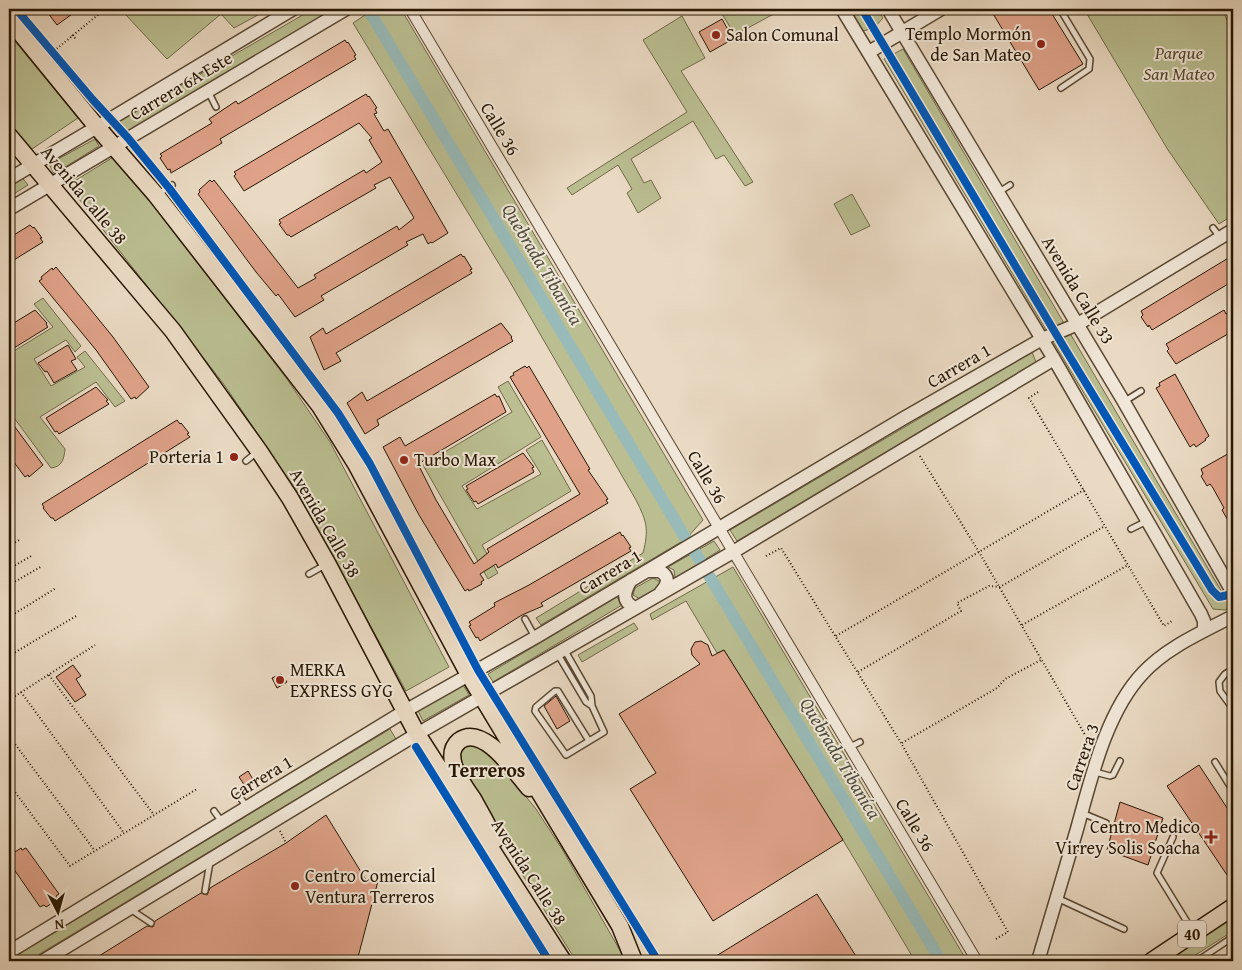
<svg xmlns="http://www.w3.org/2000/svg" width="1242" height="970" viewBox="0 0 1242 970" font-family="'Gentium Book Plus',serif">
<rect width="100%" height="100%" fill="#eadac3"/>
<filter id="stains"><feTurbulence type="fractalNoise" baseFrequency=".004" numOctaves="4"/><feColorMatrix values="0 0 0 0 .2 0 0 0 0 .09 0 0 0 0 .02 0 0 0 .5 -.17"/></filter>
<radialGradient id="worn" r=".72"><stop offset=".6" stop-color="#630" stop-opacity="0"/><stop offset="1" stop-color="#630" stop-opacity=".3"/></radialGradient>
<path fill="#babe91" stroke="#706a49" d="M131,9H269L234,28L221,14L167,59L125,14Z
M313,9H343L126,132L118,122Z
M374,9H401L703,520L686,539L541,625L536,618L643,553C649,529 647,522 636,500L510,282L353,23Z
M719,9H780L781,10L735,35Z
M850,9H877L883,18L874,28L863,31Z
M1084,9H1221L1233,30V215L1219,224L1168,150Z
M682,16L705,58L681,71L753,182L745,186L724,155L716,159L693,121L631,159L644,183L651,180L661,198L638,213L627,193L632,189L618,165L572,195L567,188L687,112L643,40Z
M9,34L78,118L32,149L9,122Z
M903,49L1229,604L1226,610L1213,609L884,59Z
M95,139L99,146L54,174L49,164Z
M115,156L287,379L330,442L449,667L406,691L298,493L223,383L68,185Z
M20,175L28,185L9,197V182Z
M852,194L870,226L851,235L834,204Z
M43,298L81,346L75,352L66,340L34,359L51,386L85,367L77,357L85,351L125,401L115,407L96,382L40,417L65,449C64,459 62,467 51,468L9,411V354L53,327L34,304Z
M1032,352L1036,362L737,541L730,530Z
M508,381L541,437L462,486L477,509L541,474L526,450L542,440L571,491L482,545L498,573L488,579L423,465L512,412L498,387Z
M714,541L720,550L675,578L674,570L668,567Z
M733,567L967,961H915L843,840L724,650L717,653L686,601L652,620L650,614Z
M653,578L659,581L660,584L658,588L640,599L633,595L635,588Z
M617,597L622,605L493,682L488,674Z
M634,623L638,629L582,662L578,655Z
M463,685L469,695L423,721L418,711Z
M390,729L396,739L28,961H9V960Z
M473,742L493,756L536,809L562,849L626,961H576L509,853L460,765L459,755L462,747Z
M1233,916V931L1186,961H1165Z"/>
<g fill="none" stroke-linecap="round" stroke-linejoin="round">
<path stroke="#98bab8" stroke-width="12" d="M368,9L686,539
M694,551L701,562
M708,574L941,961"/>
</g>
<path fill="#dfa289" stroke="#271601" d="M45,9H79L57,25Z
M998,9H1049L1083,64L1039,90L992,12Z
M722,19L733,39L710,52L699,32Z
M345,40L347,43L348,42L356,55L354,56L356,59L220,139L222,143L171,173L170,169L168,170L160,158L162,156L160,154L212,123L209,119L236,101L238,104Z
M366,94L368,97L369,96L377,108L375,109L377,113L374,114L384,131L388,129L448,233L432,243L431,242L428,244L423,234L406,242L408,245L321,296L324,300L295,317L278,294L276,296L256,272L198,194L200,192L199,190L210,180L212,182L214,180L298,288L316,278L314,275L397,226L399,230L414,218L390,177L374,185L376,188L291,237L289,235H287L279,224L281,223L279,220L364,170L366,173L382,162L369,140L372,138L359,123L244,191L234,176L236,174L234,172Z
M30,225L33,228L34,227L42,238H40L43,242L9,263V238Z
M461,254L463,257L464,256L472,269L470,270L472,273L336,353L341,361L324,370L310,337L323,328L326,334Z
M1230,257L1233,262V281L1152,330L1149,325L1148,327L1141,317L1143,315L1141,311Z
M56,267L113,337L149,387L136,399L135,397L131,399L96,350L39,281L42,279L41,277L52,268L53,270Z
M35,310L47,323L46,324L48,327L9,351V326Z
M1224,310L1226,314L1229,313L1233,320V331L1176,364L1167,351L1169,349L1166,344Z
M501,323L512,337L511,338L513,341L377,420L379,425L365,434L347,403L362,392L367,401Z
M68,345L76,359L71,361L77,370L54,383L47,371L45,372L38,363Z
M525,366L527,368L529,366L590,469L588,470L608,499L606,500L608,503L498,568L496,564L480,574L484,580L481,582L482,584L469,591L468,589L465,591L419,515L383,447L400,437L405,446L495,394L497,397L499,396L506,412L418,464L436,500L474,564L489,552L487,549L580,494L510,377L514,375L513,373Z
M1175,374L1209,436L1205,439L1206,440L1196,447L1194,444L1190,447L1156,388L1160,386L1159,383Z
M96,387L108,400L106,401L109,404L59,434L57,431L55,432L46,418Z
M9,419L43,465L29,477L28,475L25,477L13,461L9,447Z
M177,420L180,424L181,423L189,433L187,434L190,437L55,521L53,518H51L43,508L44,507L42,504Z
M1233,451V529L1222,510L1224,508L1213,488L1210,484L1207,486L1201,476L1203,474L1201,469Z
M523,453L534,467L532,468L534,472L478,504L476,501L474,502L466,490L468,489L466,486Z
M620,532L622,536L623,535L631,547L629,548L631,551L541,603L543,606L522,615L480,641L478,637L476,638L469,626L471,625L469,622L495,606L494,603L529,585Z
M701,641L708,645L712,656L724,650L843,840L713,921L630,789L656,773L619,714L700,664L692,655L691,649L695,642Z
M73,665L81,676L76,679L86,695L75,702L56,677Z
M281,674L287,682L277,688L272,678Z
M556,696L570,721L557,729L544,706Z
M1199,765L1233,817V870L1227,875L1167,786Z
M248,771L254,781L245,786L239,777Z
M1120,802L1163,818L1148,865L1107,850Z
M326,815L366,880L378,881L357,961H91L147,926L153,927L155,921L201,893L207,895L210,888L286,843Z
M21,848L22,850L26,848L59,894L56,896L57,900L46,907L44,905L40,907L9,862V856Z
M817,894L859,961H708Z"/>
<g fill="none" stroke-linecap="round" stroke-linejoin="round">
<g stroke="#584732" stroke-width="8">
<path id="service" d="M1060,9L1090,59L1089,69L1061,88
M208,91L216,107
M999,192L1010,185
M158,194L172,185
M1213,228L1220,237
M1125,401L1141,391
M246,461L257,452
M1131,529L1147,521
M309,574L325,565
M525,619L535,637
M564,649L591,696L592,706L604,732L566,755L535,711L536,707L555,691H558L589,741
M557,653L586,702L592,706
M1233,669L1225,674L1219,682L1220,691L1233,709
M850,747L860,742
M1215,762L1233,791
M1095,772L1110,776L1113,775L1120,761
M239,796L247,807
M214,811L222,822
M1082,813L1106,823
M1173,837L1157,873L1192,930
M205,891L210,862
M1057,898L1124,929
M130,909L151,923
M1197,961L1233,937"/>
</g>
<g stroke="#584732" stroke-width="12">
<path id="minor" d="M410,9L977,961"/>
</g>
<g stroke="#584732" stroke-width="15">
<path id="tertiary" d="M842,9L1054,359L1201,614L1204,621V631
M888,9L1124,402L1233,593
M869,52L941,9
M9,179L97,127L293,9
M9,209L346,9
M647,571H660C670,577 668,584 661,592
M631,580C624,592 621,601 635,608
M9,952L405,711L536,637L904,418L1042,339L1078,324L1233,230
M43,961L417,734L733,552L1054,359
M1038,961C1051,917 1064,873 1077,829C1091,779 1106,712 1143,673C1167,647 1203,632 1233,616"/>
</g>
<g stroke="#271601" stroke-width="19">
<path id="primary" d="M9,19L97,127L156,195L320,406L356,464L469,675L620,926L634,961
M9,136L173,331L259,451L290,498L327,563L417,734L563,961
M495,840C488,826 481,813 473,799C466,789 458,778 454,766C451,756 451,748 459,741C483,723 515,772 529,788"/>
</g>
<g stroke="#271601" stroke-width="19">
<path id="trunk" d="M1152,961L1233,907"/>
</g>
<path stroke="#271601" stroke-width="2" stroke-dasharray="1 2.5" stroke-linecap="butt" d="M72,35L76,39
M54,51L105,9
M1038,392L1029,398L1164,626L1172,621
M920,456L979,552L1088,740
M9,546L21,539
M766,556L781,548L901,743L1008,932L994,940
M9,569L33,555
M9,585L42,566
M9,617L56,588
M1022,625L1128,565
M836,636L1084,490
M9,656L76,616
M858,672L961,611L957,603L989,586L1000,587L1105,526
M49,675L154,815
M21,692L124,833
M9,700L95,645
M9,736L95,851
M902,743L997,688L1005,679L1041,660
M9,784L70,866L197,789
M280,831L286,843
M1066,961L1077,960L1080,961
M1218,961L1233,951"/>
<use href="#service" stroke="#f1e7d8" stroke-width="5"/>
<use href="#minor" stroke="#f1e7d8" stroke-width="10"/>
<use href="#tertiary" stroke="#f1e7d8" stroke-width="12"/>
<use href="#primary" stroke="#eadac3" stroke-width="16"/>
<use href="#trunk" stroke="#eadac3" stroke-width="16"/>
<g stroke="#f1e7d8" stroke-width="11">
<path id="cycleway" d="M16,9L93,100L128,138L169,188L338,413L370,464L478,670L658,961
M862,9L1062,344L1212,590L1219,597L1233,594
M416,747L549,961"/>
</g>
<use href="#cycleway" stroke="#0057b8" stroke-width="8"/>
</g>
<g fill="#8f2418" stroke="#f1e7d8" stroke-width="2">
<circle cx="716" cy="35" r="5"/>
<circle cx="1041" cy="44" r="5"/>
<circle cx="234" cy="457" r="5"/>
<circle cx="404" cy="460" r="5"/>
<circle cx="280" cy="680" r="5"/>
<path d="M1208.5 829.5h5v5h5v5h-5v5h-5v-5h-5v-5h5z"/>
<circle cx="295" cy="886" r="5"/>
</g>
<g text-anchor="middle" stroke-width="4" stroke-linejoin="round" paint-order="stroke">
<rect fill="#f1e7d8" stroke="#645542" stroke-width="1" x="1178" y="920.5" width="28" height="27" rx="4"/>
<g font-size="16" font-weight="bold" fill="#271601">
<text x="1192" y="940">40</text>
</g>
<g font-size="18" fill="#271601" stroke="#f1e7d8" text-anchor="start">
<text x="1031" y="40" text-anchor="end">Templo Mormón<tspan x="1031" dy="21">de San Mateo</tspan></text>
<text x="726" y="41">Salon Comunal</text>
<text x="224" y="463" text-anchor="end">Porteria 1</text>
<text x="414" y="466">Turbo Max</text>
<text x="290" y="676">MERKA<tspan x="290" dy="21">EXPRESS GYG</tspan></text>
<text x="1200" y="833" text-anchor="end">Centro Medico<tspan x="1200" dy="21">Virrey Solis Soacha</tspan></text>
<text x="305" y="882">Centro Comercial<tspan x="305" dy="21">Ventura Terreros</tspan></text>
</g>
<g font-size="18" font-style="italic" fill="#53482c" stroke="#f1e7d8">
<text x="1179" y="59">Parque<tspan x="1179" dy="21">San Mateo</tspan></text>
</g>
<g font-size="18" fill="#271601" stroke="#f1e7d8">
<text transform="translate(181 86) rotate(-31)" y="6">Carrera 6A Este</text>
<text transform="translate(500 129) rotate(59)" y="6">Calle 36</text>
<text transform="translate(84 195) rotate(50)" y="6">Avenida Calle 38</text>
<text transform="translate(1078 290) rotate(59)" y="6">Avenida Calle 33</text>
<text transform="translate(959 366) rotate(-30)" y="6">Carrera 1</text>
<text transform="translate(707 477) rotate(59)" y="6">Calle 36</text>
<text transform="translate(325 523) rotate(60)" y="6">Avenida Calle 38</text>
<text transform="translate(610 572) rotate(-31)" y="6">Carrera 1</text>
<text transform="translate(1082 757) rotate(-71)" y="6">Carrera 3</text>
<text transform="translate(261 778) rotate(-31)" y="6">Carrera 1</text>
<text transform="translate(915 825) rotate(59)" y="6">Calle 36</text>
<text transform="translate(529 872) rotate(57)" y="6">Avenida Calle 38</text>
</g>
<g font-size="19" font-style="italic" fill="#4f4f41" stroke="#f1e7d8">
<text transform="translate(543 264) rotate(59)" y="7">Quebrada Tibaníca</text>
<text transform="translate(841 758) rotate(59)" y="7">Quebrada Tibaníca</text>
</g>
<g font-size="20" font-weight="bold" fill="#271601" stroke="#f1e7d8">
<text x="487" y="777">Terreros</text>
</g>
</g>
<rect width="1242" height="970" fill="none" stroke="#eadac3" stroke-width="30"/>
<rect x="10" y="10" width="1222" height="950" fill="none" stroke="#271601" stroke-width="2.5"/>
<rect x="15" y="15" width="1212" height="940" fill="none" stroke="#271601"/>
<g transform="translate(58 912) rotate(174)" stroke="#f1e7d8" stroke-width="4" paint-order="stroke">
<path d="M0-4L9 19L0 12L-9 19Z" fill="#271601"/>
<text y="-8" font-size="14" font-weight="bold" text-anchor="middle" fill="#271601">N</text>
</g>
<rect width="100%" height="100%" filter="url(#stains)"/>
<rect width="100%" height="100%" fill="url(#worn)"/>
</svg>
